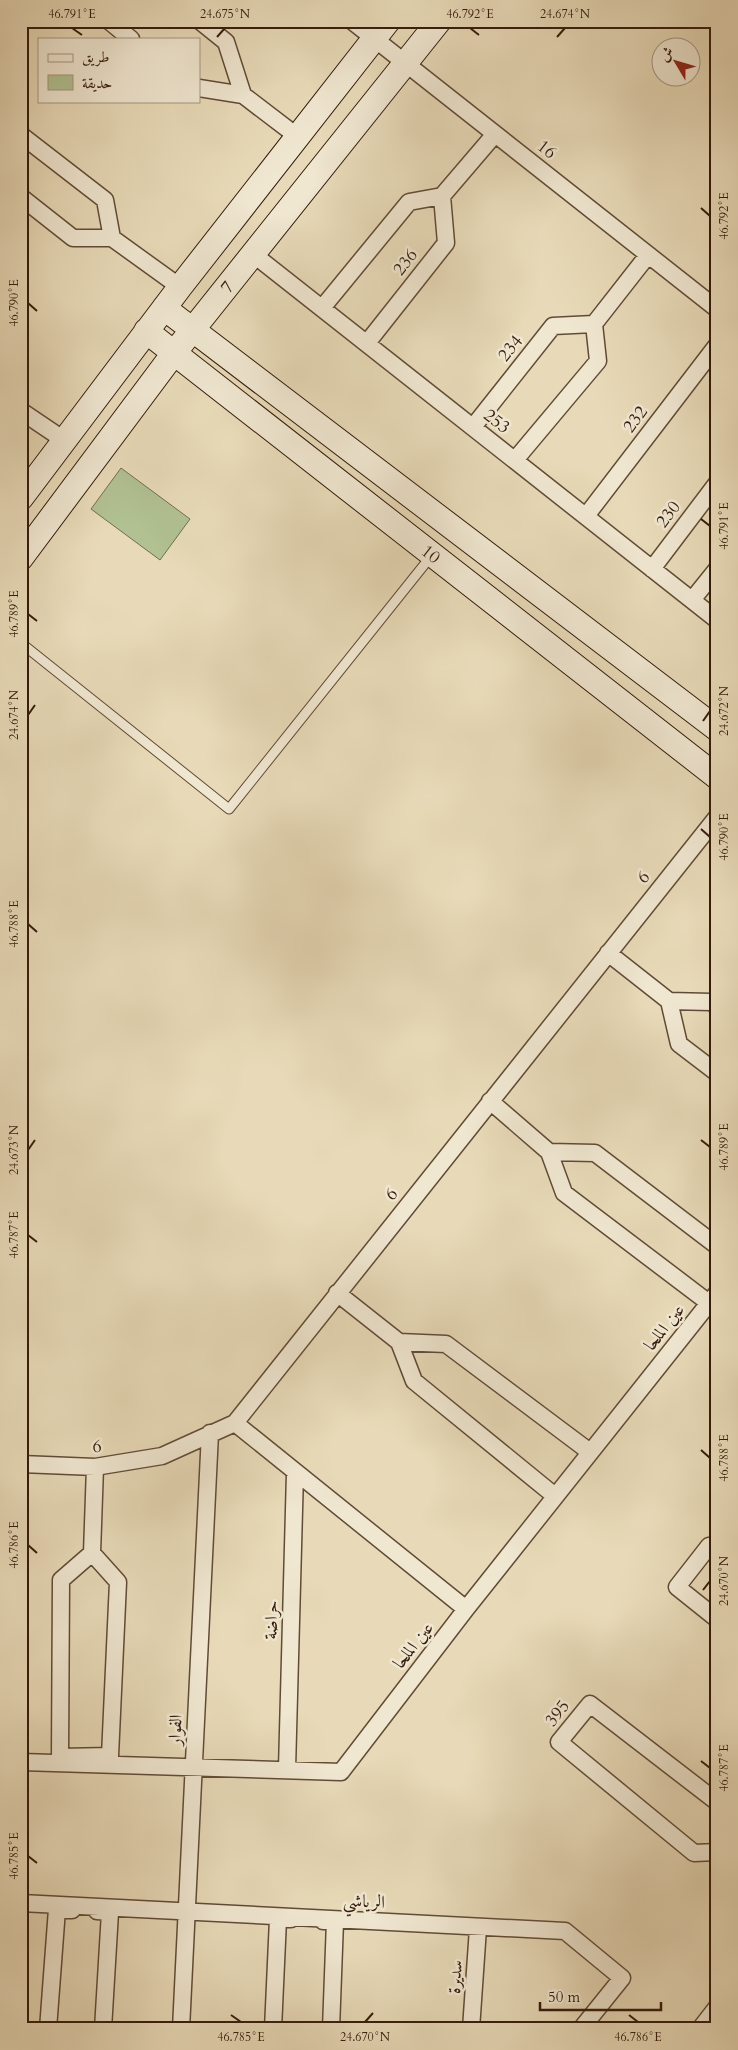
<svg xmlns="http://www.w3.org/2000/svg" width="738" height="2050" viewBox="0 0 738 2050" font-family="Cardo,Amiri,serif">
<rect width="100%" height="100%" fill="#e8dab8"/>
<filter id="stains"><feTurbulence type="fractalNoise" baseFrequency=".004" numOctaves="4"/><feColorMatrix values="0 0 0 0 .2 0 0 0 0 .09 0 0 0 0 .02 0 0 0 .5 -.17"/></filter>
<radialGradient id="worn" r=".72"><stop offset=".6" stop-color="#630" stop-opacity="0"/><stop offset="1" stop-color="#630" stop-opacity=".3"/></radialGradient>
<path fill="#b1c192" stroke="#726e4e" d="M121,468L190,519L160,560L91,509Z"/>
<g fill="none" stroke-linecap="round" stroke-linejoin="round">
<g stroke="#614b36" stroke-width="11">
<path id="lane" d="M21,643L229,809L432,555"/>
</g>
<g stroke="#614b36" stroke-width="19">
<path id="street" d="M109,21L131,39
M200,21L226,42L243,95
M352,21L717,309
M199,88L243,95L298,137
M21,135L105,200L112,238
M21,197L73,238H112L180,287
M253,254L717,620
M322,308L409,202L442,196L495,134
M367,343L446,243L442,196
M21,411L64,440
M473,427L553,326L594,324L648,255
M515,460L598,361L594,324
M586,516L717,345
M652,569L717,483
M692,600L717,569
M608,953L669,1001
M717,1006L711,1002L669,1001L679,1044L717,1073
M490,1101L549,1152
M337,1293L399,1342
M709,1303L564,1193L549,1152L595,1153L717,1246
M235,1423L466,1609
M21,1464L95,1467L162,1456L235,1423L717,817
M555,1496L414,1381L399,1342L446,1344L590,1452
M717,1552L709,1546L677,1587L717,1619
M92,1553L118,1582L110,1756L60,1757L61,1580L92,1553L95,1467
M21,1762L341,1772L466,1609L717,1293
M287,1769L295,1473
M717,1802L590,1704L559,1742L694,1853L717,1852
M21,1903L565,1931L622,1978L581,2029
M97,1911L110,1912L103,2029
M323,1921H335L331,2029
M48,2029L57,1909L72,1910
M181,2029L210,1433
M273,2029L278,1919H291
M471,2029L478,1928
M700,2029L717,2007"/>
</g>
<g stroke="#341b0b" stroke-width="26">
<path id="secondary" d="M164,308L717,729
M146,331L717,777
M21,498L180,287L388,21
M21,558L174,353L439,21"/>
</g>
<use href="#lane" stroke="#f0e7d1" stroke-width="9"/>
<use href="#street" stroke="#f0e7d1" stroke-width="16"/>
<use href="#secondary" stroke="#f0e7d1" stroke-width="24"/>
</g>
<path fill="none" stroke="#341b0b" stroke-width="2" d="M72,28L82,35M470,28L479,35M217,37L225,28M557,37L565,28M701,208L710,216M28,303L37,311M701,519L710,526M28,614L37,621M28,715L35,705M703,721L710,711M701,829L710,837M28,924L37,932M701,1140L710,1147M28,1150L35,1140M28,1235L37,1242M701,1450L710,1458M28,1545L37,1553M703,1590L710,1581M701,1761L710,1768M28,1856L37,1863M231,2015L241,2022M629,2015L638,2022M365,2022L373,2013"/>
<g text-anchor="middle" stroke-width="5" stroke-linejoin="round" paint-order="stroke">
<g font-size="18" fill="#341b0b" stroke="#f0e7d1">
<text transform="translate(547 149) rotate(38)" y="6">16</text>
<text transform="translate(405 262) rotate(-52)" y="6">236</text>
<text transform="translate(227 287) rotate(-52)" y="6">7</text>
<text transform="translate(510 348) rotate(-51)" y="6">234</text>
<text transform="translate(635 419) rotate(-53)" y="6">232</text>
<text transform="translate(497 421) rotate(38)" y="6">253</text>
<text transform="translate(668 514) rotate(-53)" y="6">230</text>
<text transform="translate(431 554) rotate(38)" y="6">10</text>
<text transform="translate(643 877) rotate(-51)" y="6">6</text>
<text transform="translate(391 1194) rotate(-51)" y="6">6</text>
<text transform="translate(664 1327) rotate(-52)" y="6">عين الملحا</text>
<text transform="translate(97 1446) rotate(-6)" y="6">6</text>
<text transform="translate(271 1620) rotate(-88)" y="6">حراضة</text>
<text transform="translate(413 1645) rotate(-52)" y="6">عين الملحا</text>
<text transform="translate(557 1713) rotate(-52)" y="6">395</text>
<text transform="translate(175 1730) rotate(-87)" y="6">الفوار</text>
<text transform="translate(364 1901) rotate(3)" y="6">الرياشي</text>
<text transform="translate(455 1977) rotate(-86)" y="6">سديرة</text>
</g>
</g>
<rect width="738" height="2050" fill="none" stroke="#e8dab8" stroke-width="55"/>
<rect x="38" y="38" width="162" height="65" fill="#f0e7d1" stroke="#a59582"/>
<rect x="48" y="54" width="25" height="8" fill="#f0e7d1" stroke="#a59582"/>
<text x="82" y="62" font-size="15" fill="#341b0b">طريق</text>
<rect x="48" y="75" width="25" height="15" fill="#b1c192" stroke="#a59582"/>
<text x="82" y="88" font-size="15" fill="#341b0b">حديقة</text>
<g transform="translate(676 62) rotate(308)"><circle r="24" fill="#f0e7d1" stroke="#a59582"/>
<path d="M0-4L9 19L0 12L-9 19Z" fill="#8f2418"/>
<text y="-8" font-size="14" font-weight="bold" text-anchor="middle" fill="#341b0b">ش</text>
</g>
<path d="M540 2002v8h121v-8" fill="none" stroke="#341b0b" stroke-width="2.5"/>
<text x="548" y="2002" font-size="15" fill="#341b0b" stroke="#f0e7d1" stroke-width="4" paint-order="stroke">50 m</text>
<rect x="28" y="28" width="682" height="1994" fill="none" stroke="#341b0b" stroke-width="2"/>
<g font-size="12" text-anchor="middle" fill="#341b0b">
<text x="72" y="18">46.791°E</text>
<text x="225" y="18">24.675°N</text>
<text x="470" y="18">46.792°E</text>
<text x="565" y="18">24.674°N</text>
<text transform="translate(724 216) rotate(-90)" y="4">46.792°E</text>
<text transform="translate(14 303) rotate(-90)" y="4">46.790°E</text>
<text transform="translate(724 526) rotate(-90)" y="4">46.791°E</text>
<text transform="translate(14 614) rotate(-90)" y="4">46.789°E</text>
<text transform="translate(724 711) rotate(-90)" y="4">24.672°N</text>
<text transform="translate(14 715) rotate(-90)" y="4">24.674°N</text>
<text transform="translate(724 837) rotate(-90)" y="4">46.790°E</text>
<text transform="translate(14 924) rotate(-90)" y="4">46.788°E</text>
<text transform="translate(724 1147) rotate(-90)" y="4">46.789°E</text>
<text transform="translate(14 1150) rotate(-90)" y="4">24.673°N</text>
<text transform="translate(14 1235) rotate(-90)" y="4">46.787°E</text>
<text transform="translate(724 1458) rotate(-90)" y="4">46.788°E</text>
<text transform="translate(14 1545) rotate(-90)" y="4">46.786°E</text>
<text transform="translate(724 1581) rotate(-90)" y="4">24.670°N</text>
<text transform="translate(724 1768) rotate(-90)" y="4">46.787°E</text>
<text transform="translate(14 1856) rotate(-90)" y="4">46.785°E</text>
<text x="241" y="2041">46.785°E</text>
<text x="365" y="2041">24.670°N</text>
<text x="638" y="2041">46.786°E</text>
</g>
<rect width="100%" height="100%" filter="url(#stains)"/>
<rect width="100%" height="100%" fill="url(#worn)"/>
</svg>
